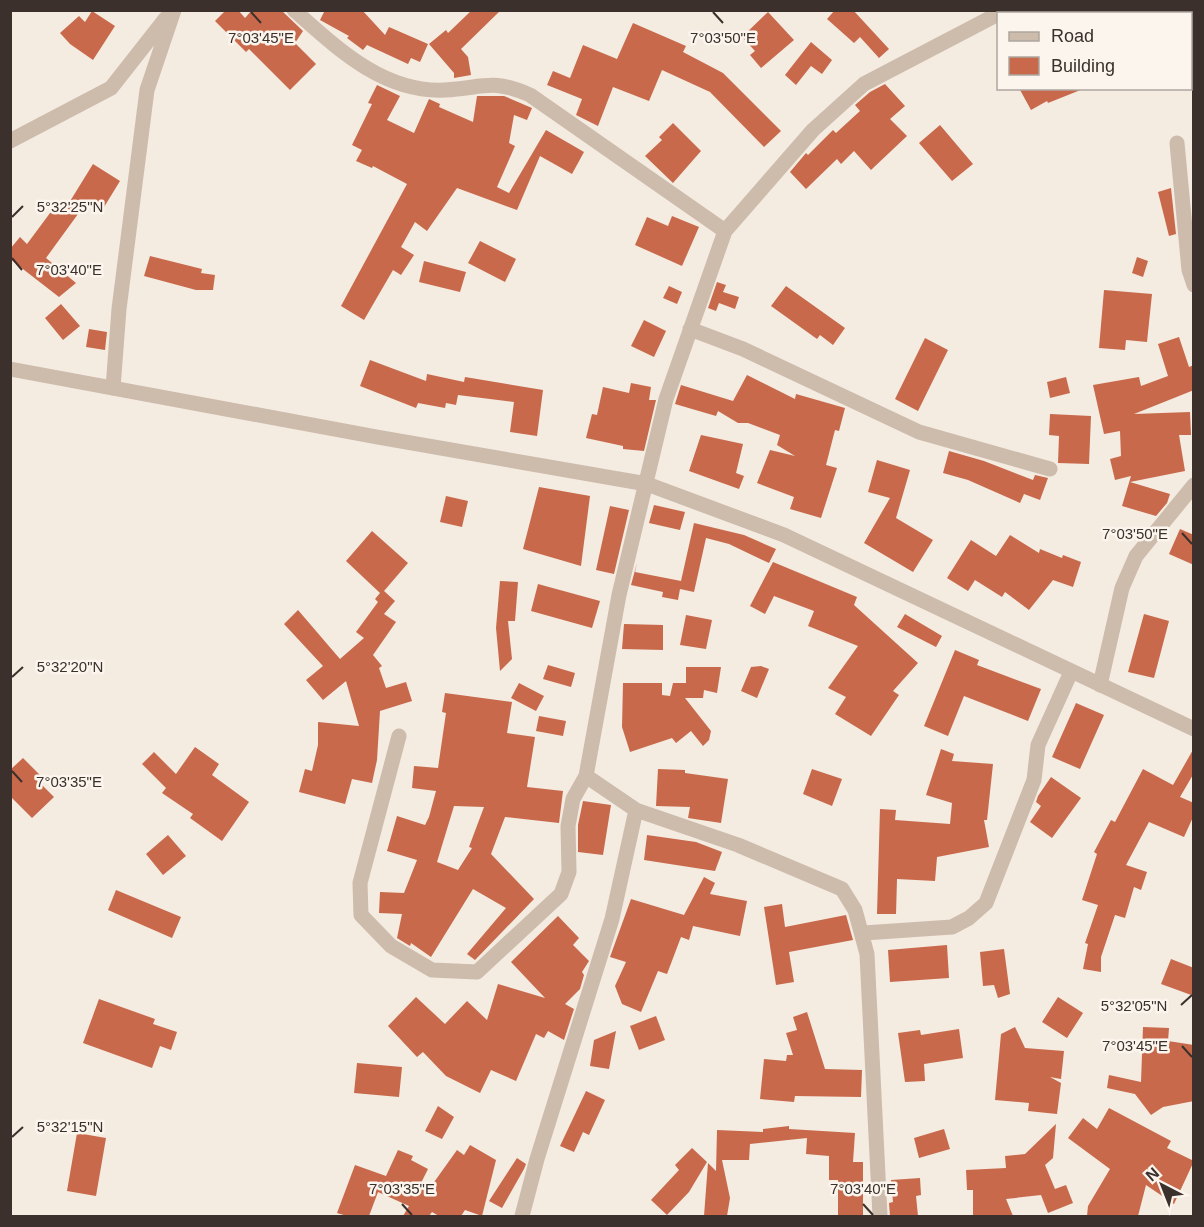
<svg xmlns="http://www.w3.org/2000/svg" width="1204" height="1227" viewBox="0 0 1204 1227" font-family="Helvetica,sans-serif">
<rect width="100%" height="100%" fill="#f4ebe1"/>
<path fill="#c8694b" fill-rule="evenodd" d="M226,10H238L245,18L252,10H281L303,31L295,43L316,64L290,90L249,49L246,52L215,21Z
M325,10H362L385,35L389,27L428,44L420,62L411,58L408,64L367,45L363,50L347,38L349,36L320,20Z
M472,10H501L461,49L468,57L471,75L454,78V73L429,44L446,30L448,33Z
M835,10H853L889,49L879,58L860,37L854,43L827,19Z
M92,11L115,26L93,60L70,44L60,33L79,16L85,22Z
M768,12L794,40L761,68L750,55L755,51L742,37Z
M633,23L686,46L683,52L723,73L781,131L764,147L710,92L662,70L649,101L613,87L598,126L576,115L582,99L547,85L553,71L570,78L583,45L617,59Z
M811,42L832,60L822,74L811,66L796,85L785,75Z
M885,84L905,106L890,119L907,136L871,170L854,151L841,164L837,159L806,189L790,172L806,153L808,155L833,130L836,133L860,111L855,105L870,92Z
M377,85L400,96L387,120L414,133L429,99L440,104L439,107L473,122L477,96H504L532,108L527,120L514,115L509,143L515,146L497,187L509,193L546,130L584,152L572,174L540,156L517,210L457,188L427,231L415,222L401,247L414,255L401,275L393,270L364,320L341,306L407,184L373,166L372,168L356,161L362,150L352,145L372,104L368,103Z
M1019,88H1083V89L1048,103L1047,101L1031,110Z
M673,123L701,151L673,183L645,156L662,140L659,137Z
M940,125L973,164L952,181L919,143Z
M93,164L120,181L101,212L86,203L46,258L76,283L59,297L10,259V249L20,237L27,244L56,205L64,211Z
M1171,188L1176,234L1169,236L1158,192Z
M672,216L699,227L682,266L635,245L647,217L668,226Z
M480,241L516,259L505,282L468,263Z
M150,256L202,269L201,273L215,275L213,290H196L144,276Z
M1137,257L1148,261L1143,277L1132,273Z
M424,261L466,272L460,292L419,282Z
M717,282L726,285L723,292L739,297L735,309L719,303L716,311L708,308Z
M669,286L682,292L677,304L663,298Z
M786,286L845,328L833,345L820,335L817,339L771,306Z
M1104,290L1152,294L1147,342L1126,340L1125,350L1099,348Z
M61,304L80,326L63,340L45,318Z
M644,320L666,331L654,357L631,346Z
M89,329L107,332L105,350L86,347Z
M1179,337L1189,367L1194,365V390L1134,414L1190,412L1191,435H1179L1185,471L1130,482L1170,494L1167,503L1156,516L1122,506L1131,476L1115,480L1110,459L1121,456L1120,431L1104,434L1093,385L1139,377L1141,386L1168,376L1158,344Z
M925,338L948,350L918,411L895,399Z
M370,360L426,381L427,374L464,382L465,377L543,390L537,436L510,432L514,402L458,395L456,405L446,403L445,408L418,403L416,408L360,386Z
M747,375L795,399L796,394L845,408L839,431L835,430L826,465L837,468L821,518L790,509L794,497L757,483L770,450L795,456L777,445L780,435L748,423H738L718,411L716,416L675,404L681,385L733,401Z
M1066,377L1070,393L1050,398L1047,382Z
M631,383L651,387L649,400H656L644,451L623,449V446L586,438L592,414L597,415L603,387L629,393Z
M1050,414L1091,416L1089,464L1058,463L1059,436L1049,435Z
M701,435L743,444L736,473L744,476L739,489L689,471Z
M949,451L984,461L1033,480L1035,475L1048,478L1040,500L1024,494L1020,503L968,480L943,473Z
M877,460L910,470L896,518L933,540L913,572L864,543L890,498L868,492Z
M539,487L590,496L581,566L523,549Z
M446,496L468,501L462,527L440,522Z
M654,505L685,512L680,530L649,523Z
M610,506L629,510L614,574L596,570Z
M694,523L744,535L776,549L769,563L729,544L706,538L694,592L680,589L678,600L662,597L663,592L631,585L637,563L635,572L681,581Z
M1180,529L1194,535V565L1169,554Z
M372,531L408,563L384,591L395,601L384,614L396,622L373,655L382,666L379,668L386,688L406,682L412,701L380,711L377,760L372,783L352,779L345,804L299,792L305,769L312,771L318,745V722L359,726L346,681L323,700L306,680L323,666L284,624L298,610L340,659L364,638L356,632L378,602L375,599L380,593L346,561Z
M1010,535L1039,553L1040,549L1062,558L1063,555L1081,562L1073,587L1053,580L1029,610L1005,592L1002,597L975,580L968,591L947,578L971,540L996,556Z
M773,562L857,597L854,605L918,663L893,691L899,695L871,736L835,714L846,697L828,688L858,646L808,626L814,611L774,596L765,614L750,606Z
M500,581L518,582L515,621H508L512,659L500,671L496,628Z
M538,584L600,601L592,628L531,611Z
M905,614L942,636L936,647L897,627Z
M1144,614L1169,621L1154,678L1128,672Z
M686,615L712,620L706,649L680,645Z
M624,624L663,625V650L622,649Z
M955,650L979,660L977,665L1041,689L1028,721L964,696L948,736L924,726Z
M548,665L575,673L571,687L543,679Z
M761,666L769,669L757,698L741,691L751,667Z
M686,667H721L717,693L704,690L703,698H685L711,731L709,740L703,746L691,731L676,743L672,738L630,752L622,727L623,683H662V695L670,696L673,683H686Z
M519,683L544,696L536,711L511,698Z
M445,693L512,702L507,733L535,737L527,787L563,791L559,823L505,817L491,854L534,899L475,960L467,954L506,908L473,889L431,957L411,943L410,946L397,938L402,914L379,913L380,892L404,893L417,860L387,851L397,816L425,825L429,817L436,791L412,788L414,766L438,768L446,713L442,712ZM454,806L484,807L469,847L472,848L458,870L437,862Z
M1076,703L1104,715L1080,769L1052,757Z
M539,716L566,721L563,736L536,731Z
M195,747L219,764L212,775L249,802L222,841L190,818L193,814L162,793L166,788L142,764L154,752L176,774Z
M1194,748V773L1180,797L1194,803V815L1184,837L1149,822L1126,865L1147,872L1141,890L1134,887L1125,918L1115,915L1101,957V972L1083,969L1088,944L1085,943L1098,905L1082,900L1097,854L1094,852L1111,820L1115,822L1143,769L1173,785Z
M941,749L954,754L952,761L993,764L987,820H984L989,847L937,857L935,881L897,879L896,914H877L880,809L896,810L895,820L950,824L952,803L926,795Z
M23,758L41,776L37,780L54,797L32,818L10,796V770Z
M658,769L685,770V773L728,779L721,823L688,818L690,807L656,806Z
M812,769L842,779L832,806L803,794Z
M1051,777L1081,798L1052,838L1030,822L1041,806L1036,802L1038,796Z
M583,801L611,805L603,855L578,852V825Z
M168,835L186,856L163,875L146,854Z
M647,835L696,842L722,852L715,871L644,860Z
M704,877L715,883L710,894L747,901L740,936L693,926L689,940L681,937L667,974L658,971L641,1012L622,1004L615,986L626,962L610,957L631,899L684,915Z
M116,890L181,917L172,938L108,910Z
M782,904L785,927L846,915L853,940L789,952L794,982L776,985L764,907Z
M558,916L579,938L573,945L589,961L582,972L584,975L580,989L565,1004L574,1009L564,1040L548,1031L544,1038L536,1034L516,1081L491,1070L480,1093L446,1076L423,1052L417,1057L388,1026L416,997L445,1024L467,1001L487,1020L498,984L545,998L511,962Z
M947,945L949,978L890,982L888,950Z
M1004,949L1010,994L998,998L994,985L983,986L980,952Z
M1171,959L1194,968V996L1161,984Z
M1058,997L1083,1013L1067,1038L1042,1022Z
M99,999L155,1019L153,1024L177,1032L171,1050L160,1046L152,1068L83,1043Z
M807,1012L825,1069L862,1070L861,1097L795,1096L794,1102L760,1099L764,1059L786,1061L787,1055H793L786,1033L797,1030L793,1017Z
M656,1016L665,1040L639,1050L630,1026Z
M1015,1027L1025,1048L1064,1051L1061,1079L1050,1077L1061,1083L1057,1114L1028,1111L1029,1103L995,1100L1001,1034Z
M1143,1027L1169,1028L1168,1041L1194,1045V1101L1163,1107L1151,1115L1135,1094L1107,1088L1109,1075L1141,1082Z
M959,1029L963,1058L924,1064L925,1081L905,1082L898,1033L920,1030L921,1035Z
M616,1031L609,1069L590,1066L594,1040Z
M357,1063L402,1067L399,1097L354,1093Z
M586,1091L605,1100L589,1135L583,1132L574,1152L560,1146Z
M438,1106L454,1117L442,1139L425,1131Z
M1109,1108L1171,1141L1167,1148L1194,1161L1174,1204L1146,1185L1138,1216H1087L1088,1206L1110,1169L1068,1138L1083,1118L1097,1129Z
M1056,1124L1053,1158L1045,1165L1055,1189L1066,1185L1073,1203L1048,1213L1041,1195L1006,1199L1013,1216H973V1190H967L966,1170L1006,1168L1005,1156L1025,1154Z
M789,1126V1129L855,1133L853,1162H863V1216H838V1180H829V1156L806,1154L807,1138L750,1144L749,1160H722L730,1198L727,1216H704L708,1163L716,1171L717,1130L763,1132V1129Z
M944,1129L950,1149L919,1158L914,1138Z
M77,1133L106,1138L96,1196L67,1191Z
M470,1145L496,1160L482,1216L465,1210L461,1216H439L432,1212L429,1216H403L409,1206L378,1192L369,1216H347L337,1213L355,1165L386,1176L398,1150L413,1156L411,1160L428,1169L419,1187L427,1192L457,1150L464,1155Z
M692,1148L707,1162L689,1192L667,1215L651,1200L679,1170L675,1165Z
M517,1158L526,1164L524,1169L502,1208L489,1201Z
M920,1178L921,1195L916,1196L918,1216H890L889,1203L893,1202L891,1180Z"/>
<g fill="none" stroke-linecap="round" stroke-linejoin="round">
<path stroke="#cdbbac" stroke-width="15" d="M294,10C337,48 383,93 445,90C483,88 492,78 530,95L725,231
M10,141L111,88L166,18
M1177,143L1189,270L1194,285
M690,329L743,349L919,432L1050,469
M113,388L119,309L147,90L174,10
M1100,685L1122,588L1136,556L1194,485
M399,736L360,883L361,915L391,946L432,970L477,972L561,894L569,872L568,826L573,799L586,776
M864,933L952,927L969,918L986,903L1034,780L1038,745L1071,672
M522,1216L537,1159L612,919L636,810
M880,1216L867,954L855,910L842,889L738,845L636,810L586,776L619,595L666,399L725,231L813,130L864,84L998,14"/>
<path stroke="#cdbbac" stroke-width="15" d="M10,369L377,437L647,484L784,535L1194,729"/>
</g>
<path fill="none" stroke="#3b302b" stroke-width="2" d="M251,12L261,23M713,12L723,23M12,217L23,206M12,258L22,270M1182,533L1192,544M12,677L23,667M12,771L22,782M1181,1005L1192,995M1182,1046L1192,1057M12,1137L23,1127M402,1204L412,1215M863,1204L873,1215"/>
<g font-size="15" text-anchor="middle" fill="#3b302b" stroke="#fbf5ee" stroke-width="5" stroke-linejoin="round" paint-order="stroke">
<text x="261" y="43">7°03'45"E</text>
<text x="723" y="43">7°03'50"E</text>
<text x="70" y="212">5°32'25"N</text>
<text x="69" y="275">7°03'40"E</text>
<text x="1135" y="539">7°03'50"E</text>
<text x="70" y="672">5°32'20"N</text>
<text x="69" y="787">7°03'35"E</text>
<text x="1134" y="1011">5°32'05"N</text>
<text x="1135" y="1051">7°03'45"E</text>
<text x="70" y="1132">5°32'15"N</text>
<text x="402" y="1194">7°03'35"E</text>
<text x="863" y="1194">7°03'40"E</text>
</g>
<rect width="1204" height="1227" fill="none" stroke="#3b302b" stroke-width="24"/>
<rect x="997" y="12" width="195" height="78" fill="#fbf5ee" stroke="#aea6a0" stroke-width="1.5"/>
<rect x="1009" y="32" width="30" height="9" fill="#cdbbac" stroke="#aea6a0" stroke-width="1.5"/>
<text x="1051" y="42" font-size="18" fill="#3b302b">Road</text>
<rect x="1009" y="57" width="30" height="18" fill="#c8694b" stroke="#aea6a0" stroke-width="1.5"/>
<text x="1051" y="72" font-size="18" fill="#3b302b">Building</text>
<g transform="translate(1162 1185) rotate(318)" stroke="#fbf5ee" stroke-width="4.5" paint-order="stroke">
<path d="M0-4.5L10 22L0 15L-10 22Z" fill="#3b302b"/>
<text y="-9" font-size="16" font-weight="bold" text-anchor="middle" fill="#3b302b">N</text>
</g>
</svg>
